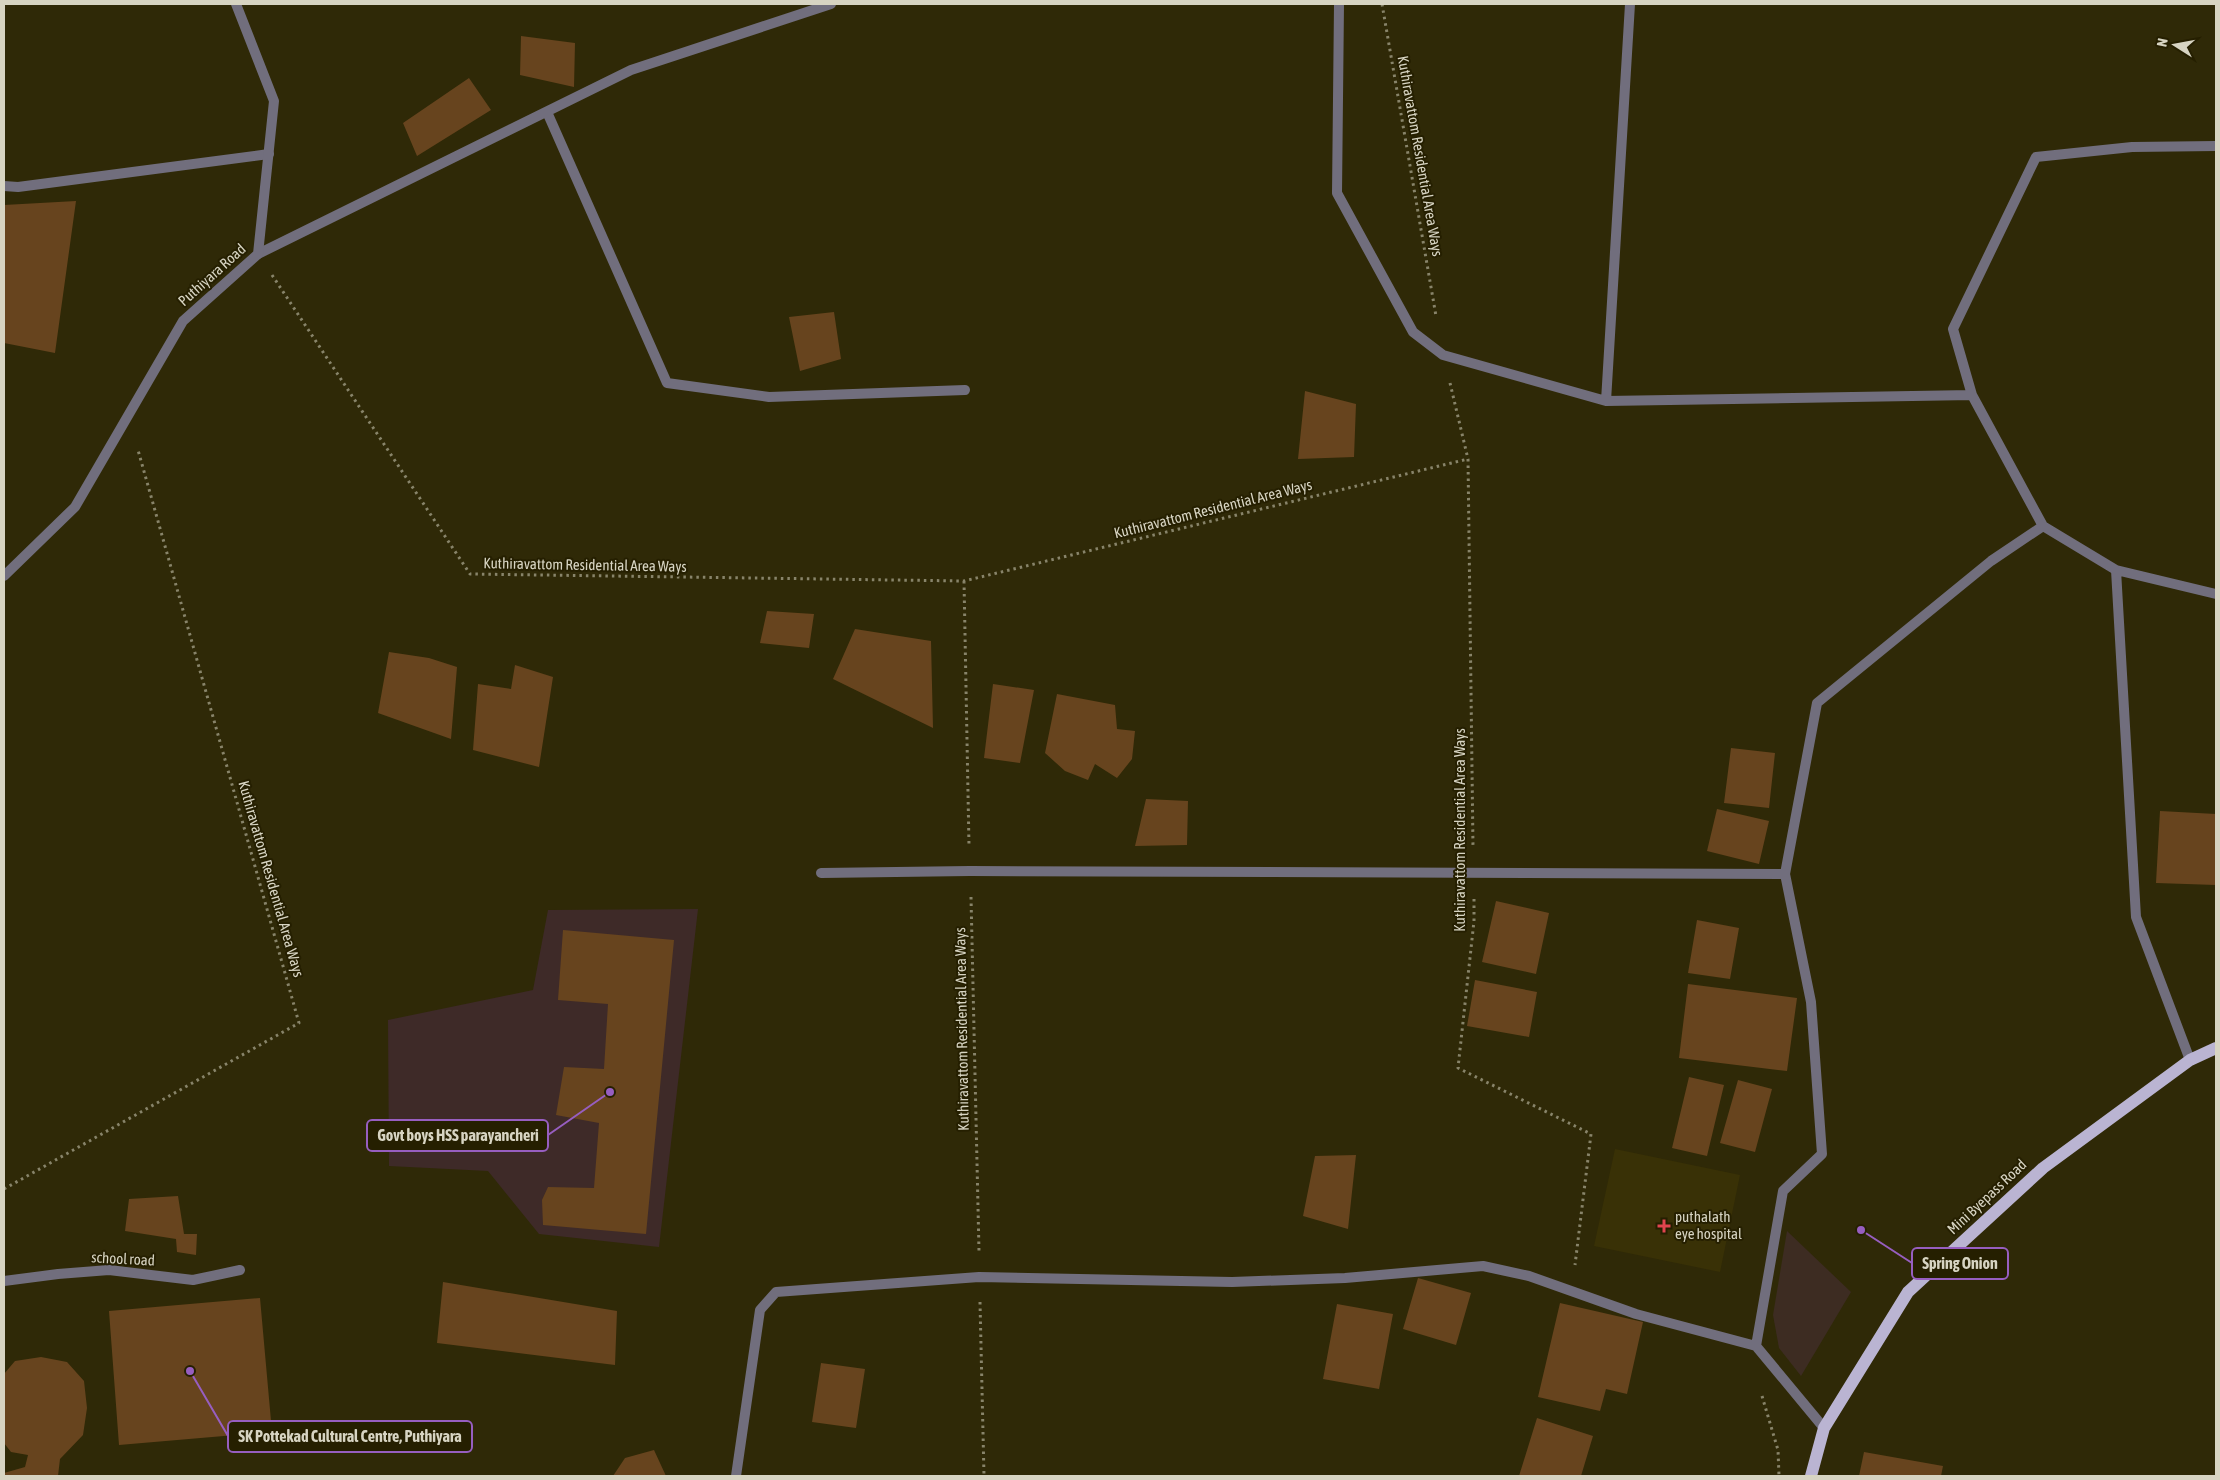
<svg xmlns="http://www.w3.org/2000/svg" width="2220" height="1480" viewBox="0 0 2220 1480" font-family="'Asap Condensed',sans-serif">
<rect width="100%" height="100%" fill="#2f2907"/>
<path fill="#3d2c22" d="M1787,1231L1851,1292L1801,1376L1779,1348L1773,1315Z"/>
<path fill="#393106" d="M1615,1149L1740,1175L1720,1272L1594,1246Z"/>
<path fill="#3e2a28" d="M698,909L659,1247L539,1234L488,1171L389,1166L388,1020L533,990L548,910Z"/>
<path fill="#67441e" d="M521,36L575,43L574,87L520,75Z
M469,78L491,110L417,156L403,123Z
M76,201L55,353L4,343V205Z
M834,312L841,359L800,371L789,317Z
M1305,391L1356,404L1354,457L1298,459Z
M767,611L814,614L809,648L760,643Z
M855,629L931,641L933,728L833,679Z
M389,652L429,658L457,667L451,739L378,713Z
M515,665L553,677L539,767L473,750L478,684L511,689Z
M993,684L1034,690L1020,763L984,758Z
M1057,694L1115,705L1117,729L1135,731L1132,759L1117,778L1095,764L1088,780L1065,771L1045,753Z
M1731,748L1775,753L1769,808L1724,803Z
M1146,799L1188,801L1187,845L1135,846Z
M1717,809L1769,821L1759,864L1707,851Z
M2160,811L2216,814V885L2156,883Z
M1496,901L1549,913L1536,974L1482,962Z
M1697,920L1739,928L1730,979L1688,973Z
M563,930L674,940L646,1234L543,1225L542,1200L548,1187L594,1188L599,1123L556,1115L564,1067L604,1069L608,1004L558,1000Z
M1475,980L1537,992L1529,1037L1467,1026Z
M1688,984L1797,998L1787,1071L1679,1058Z
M1689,1077L1724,1085L1707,1156L1672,1148Z
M1738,1080L1772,1089L1755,1152L1720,1143Z
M1356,1155L1348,1229L1303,1216L1315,1156Z
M178,1196L184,1234H197L196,1255L177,1252L176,1239L125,1231L129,1199Z
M1418,1278L1471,1293L1456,1345L1403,1329Z
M443,1282L617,1311L615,1365L437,1343Z
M260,1298L272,1432L119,1445L109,1311Z
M1560,1303L1643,1322L1627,1394L1606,1389L1600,1411L1538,1397Z
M1337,1304L1393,1314L1379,1389L1323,1379Z
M41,1357L67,1362L84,1381L87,1408L83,1435L60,1459L58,1476H4V1473L25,1467L28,1455L11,1452L4,1443V1374L15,1361Z
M821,1363L865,1369L856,1428L812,1422Z
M1537,1418L1593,1436L1581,1476H1519Z
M654,1450L666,1476H613L625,1458Z
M1864,1452L1943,1466L1941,1476H1859Z"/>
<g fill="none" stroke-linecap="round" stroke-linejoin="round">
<path stroke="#88846a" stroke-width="3" stroke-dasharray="2.5 4" stroke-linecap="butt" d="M1382,4L1436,316
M272,275L470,574L964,581L1468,459
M1450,383L1468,459L1473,847
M964,581L969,846
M971,897L979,1251
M1474,899V921L1458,1068L1591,1134L1575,1265
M4,1189L299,1023L138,450
M980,1302L984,1476
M1762,1396L1778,1450L1779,1476"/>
<path stroke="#716e7d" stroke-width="10" d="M4,1281L58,1274L109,1270L193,1280L240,1270"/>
<path stroke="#716e7d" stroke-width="10" d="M1339,4L1337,193L1413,332L1443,355L1606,401L1972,395
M547,112L667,383L769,397L965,390
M4,186L18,187L269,154
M258,254L631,70L831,4
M1606,401L1630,4
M2116,570L2043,526L1972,395L1953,329L2036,157L2132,147L2216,146
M821,873L970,871L1785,874
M2190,1060L2136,917L2116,570L2216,594
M1756,1346L1783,1191L1822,1154L1811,1002L1785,874L1817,703L1991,561L2043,526
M736,1476L760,1310L776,1292L979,1277L1232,1282L1345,1278L1483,1266L1529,1276L1636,1314L1756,1346L1824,1428"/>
<path stroke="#716e7d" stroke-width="10" d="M4,576L75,507L183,321L258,254L274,101L236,4"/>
<path stroke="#bab4d2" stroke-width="12" d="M1811,1476L1824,1428L1908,1292L2043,1168L2190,1060L2216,1048"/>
</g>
<path fill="#e0444e" stroke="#251f00" stroke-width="2" d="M1661.5 1218.5h5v5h5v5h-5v5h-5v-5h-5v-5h5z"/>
<g text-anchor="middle" stroke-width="4" stroke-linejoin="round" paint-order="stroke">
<g font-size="15" fill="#d7d4c2" stroke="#251f00">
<text transform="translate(1420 156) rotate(80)" y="5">Kuthiravattom Residential Area Ways</text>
<text transform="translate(212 275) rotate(-42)" y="5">Puthiyara Road</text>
<text transform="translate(1213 509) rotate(-14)" y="5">Kuthiravattom Residential Area Ways</text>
<text transform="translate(585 565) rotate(1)" y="5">Kuthiravattom Residential Area Ways</text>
<text transform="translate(1460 830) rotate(-90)" y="5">Kuthiravattom Residential Area Ways</text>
<text transform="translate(271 879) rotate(74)" y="5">Kuthiravattom Residential Area Ways</text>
<text transform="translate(962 1029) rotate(-91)" y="5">Kuthiravattom Residential Area Ways</text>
<text transform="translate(1987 1197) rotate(-43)" y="5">Mini Byepass Road</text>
<text transform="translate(123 1259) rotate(3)" y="5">school road</text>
</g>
<g font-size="15" fill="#d7d4c2" stroke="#251f00" text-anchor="start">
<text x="1675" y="1222">puthalath<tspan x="1675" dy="17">eye hospital</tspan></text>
</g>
</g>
<path fill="none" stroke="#975ec0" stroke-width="2" d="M610 1092L548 1135M1861 1230L1912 1263M190 1371L228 1436"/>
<g fill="#975ec0" stroke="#251f00" stroke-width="2">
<circle cx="610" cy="1092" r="5"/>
<circle cx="1861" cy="1230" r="5"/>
<circle cx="190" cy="1371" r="5"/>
</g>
<g fill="#251f00" stroke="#975ec0" stroke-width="2">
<rect x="367" y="1120" width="181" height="31" rx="5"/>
<rect x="1912" y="1248" width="96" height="31" rx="5"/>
<rect x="228" y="1421" width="244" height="31" rx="5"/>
</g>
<g font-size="16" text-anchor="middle" font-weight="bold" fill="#d7d4c2">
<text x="458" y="1141">Govt boys HSS parayancheri</text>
<text x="1960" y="1269">Spring Onion</text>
<text x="350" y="1442">SK Pottekad Cultural Centre, Puthiyara</text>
</g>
<rect width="2220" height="1480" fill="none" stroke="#d7d4c2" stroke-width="10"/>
<g transform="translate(2175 45) rotate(281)" stroke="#251f00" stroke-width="4" paint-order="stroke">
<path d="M0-4L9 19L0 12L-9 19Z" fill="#d7d4c2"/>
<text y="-8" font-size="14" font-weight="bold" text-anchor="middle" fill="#d7d4c2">N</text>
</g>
</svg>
